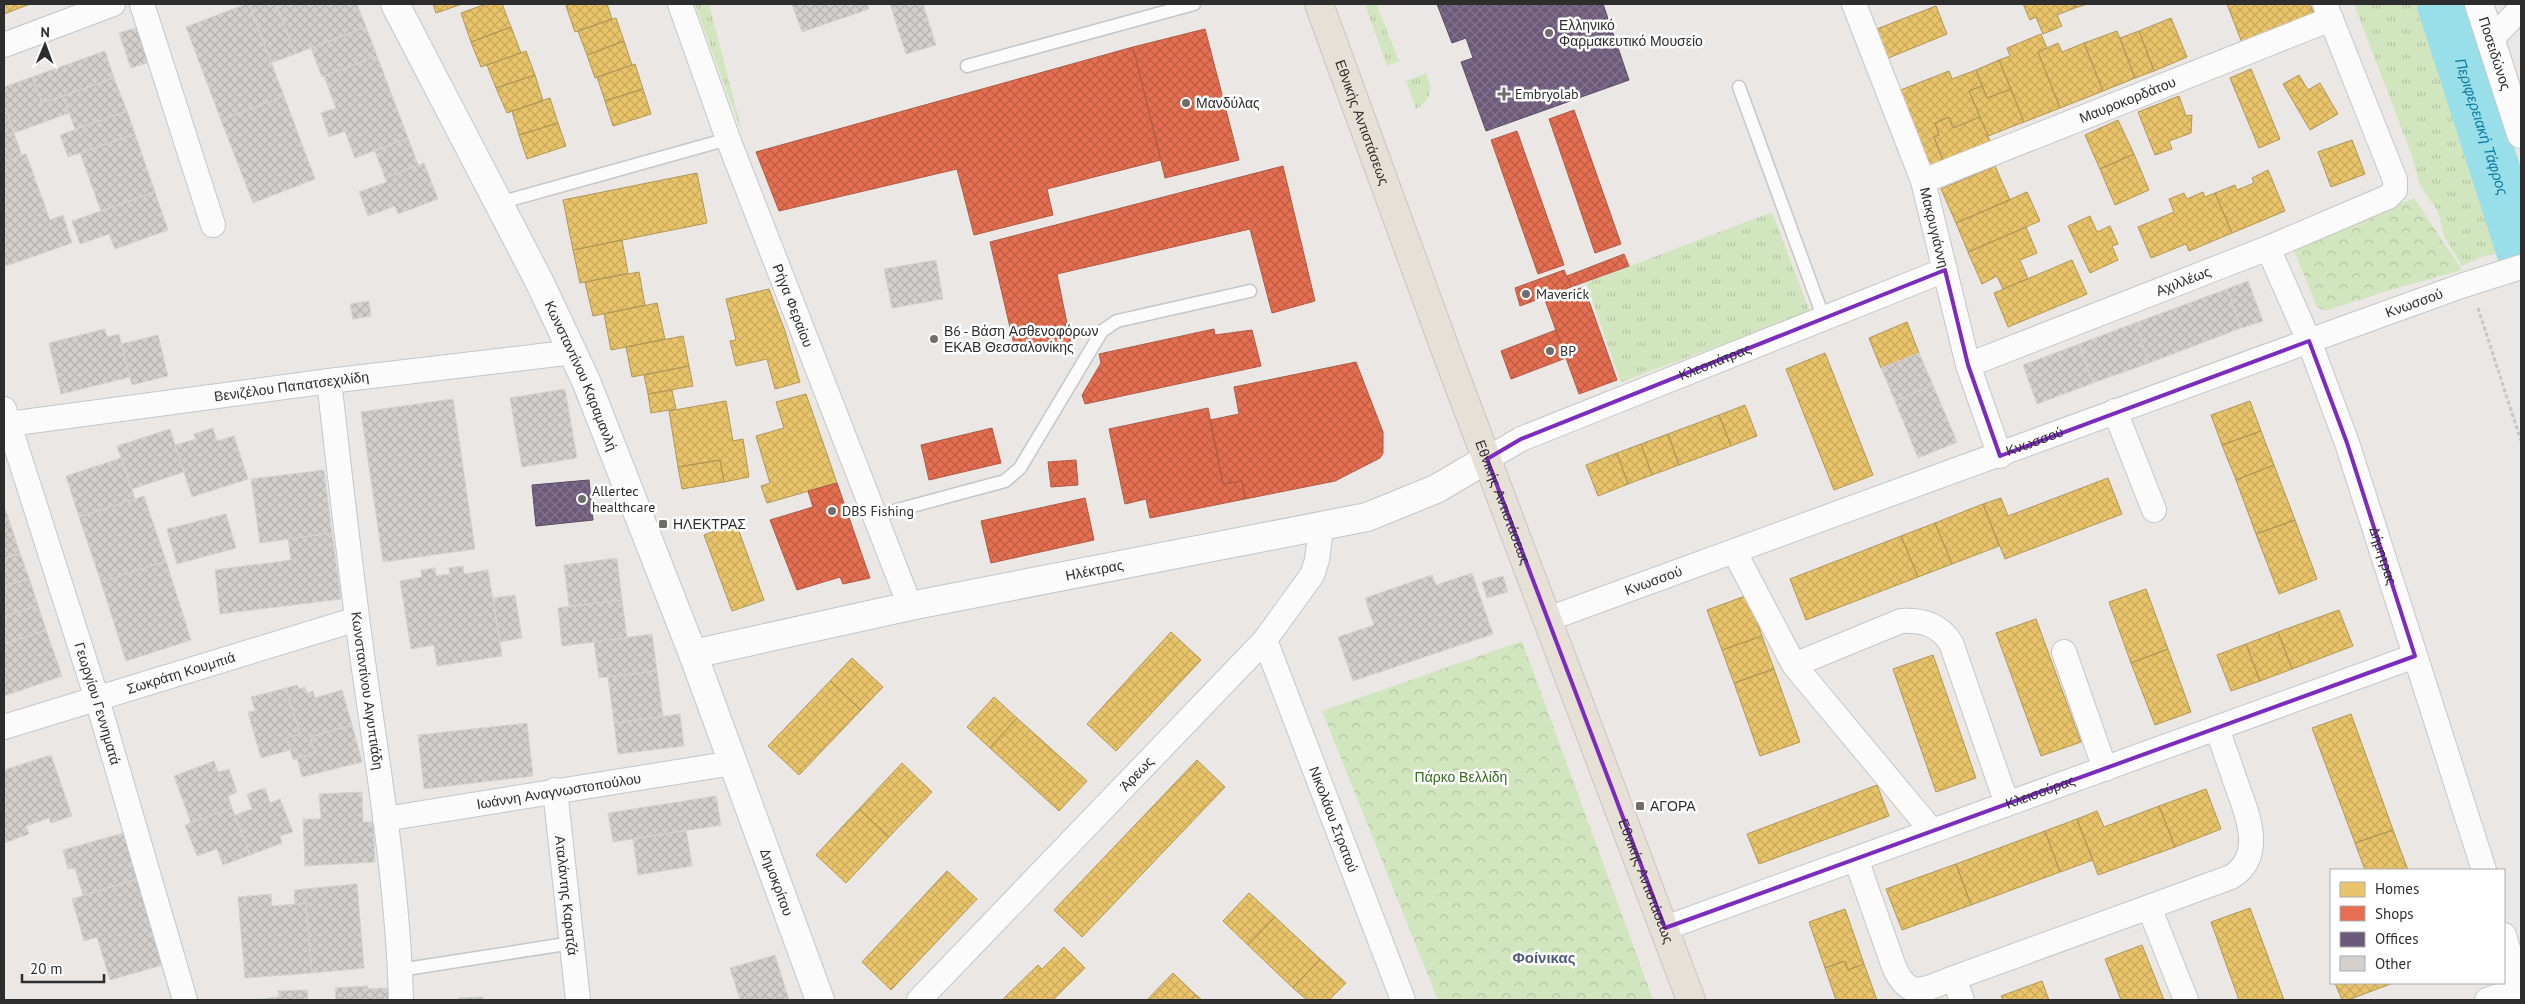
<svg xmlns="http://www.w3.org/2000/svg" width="2525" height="1004" viewBox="0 0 2525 1004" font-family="'PT Sans',sans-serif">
<defs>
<pattern id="grass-tufts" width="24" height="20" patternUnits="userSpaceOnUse" patternTransform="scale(1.25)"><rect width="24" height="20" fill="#d1e5be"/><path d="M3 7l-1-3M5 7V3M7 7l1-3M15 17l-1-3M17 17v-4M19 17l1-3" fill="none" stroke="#b4c5a4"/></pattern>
<pattern id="forest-crowns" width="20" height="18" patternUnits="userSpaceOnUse" patternTransform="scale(1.25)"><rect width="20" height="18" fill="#d1e5be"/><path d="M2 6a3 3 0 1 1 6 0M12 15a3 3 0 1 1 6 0" fill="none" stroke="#b4c5a4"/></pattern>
<pattern id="homes-cross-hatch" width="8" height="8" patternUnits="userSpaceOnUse" patternTransform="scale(1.25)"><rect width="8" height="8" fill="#e9c46a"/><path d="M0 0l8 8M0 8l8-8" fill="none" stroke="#c8a95c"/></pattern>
<pattern id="shops-cross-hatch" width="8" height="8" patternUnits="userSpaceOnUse" patternTransform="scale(1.25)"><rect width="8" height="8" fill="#e76f51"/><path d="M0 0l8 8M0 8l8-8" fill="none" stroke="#bc5c44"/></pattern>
<pattern id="offices-cross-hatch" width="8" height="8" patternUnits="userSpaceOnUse" patternTransform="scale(1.25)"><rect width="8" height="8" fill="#6d597a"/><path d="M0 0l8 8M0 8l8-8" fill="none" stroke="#82738c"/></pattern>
<pattern id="building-cross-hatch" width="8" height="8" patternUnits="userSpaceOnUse" patternTransform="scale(1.25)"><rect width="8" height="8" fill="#d2cfcd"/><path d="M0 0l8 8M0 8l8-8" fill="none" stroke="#b5b2b0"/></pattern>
</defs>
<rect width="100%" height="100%" fill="#eae7e4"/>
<path fill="url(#grass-tufts)" d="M695,4H709L743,136Z
M1365,4H1376L1399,61L1387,66Z
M2354,4H2424L2504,252L2481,257L2462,266L2444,236L2438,212L2420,185L2411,153Z
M1426,73C1433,89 1432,99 1416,109L1406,81Z
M1772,212L1810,312L1621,382L1586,283Z"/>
<path fill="url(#forest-crowns)" d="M2414,198L2462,270L2390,290L2325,311L2317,307L2293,248Z
M1522,641L1653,1000H1438L1322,711Z"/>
<path fill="url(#homes-cross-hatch)" stroke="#b19758" d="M4,4H30L4,14Z
M433,4H462L436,13Z
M486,4H502L511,27L471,42L461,13Z
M571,4H607L612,19L575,32L566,6Z
M2023,4H2074L2075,8L2057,15L2062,26L2043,34L2036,17L2030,20Z
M2074,4H2087L2075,8Z
M2227,4H2310L2314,14L2242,43Z
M1936,6L1947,34L1886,59L1874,30Z
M616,18L624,41L587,55L578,31Z
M2171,18L2187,57L2154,71L2139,31Z
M511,27L521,53L481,67L471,42Z
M2117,31L2135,78L2103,91L2084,43Z
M2139,31L2154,71L2135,78L2120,38Z
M2041,34L2047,48L2038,52L2060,108L2024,122L1999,60L2010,56L2007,48Z
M624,41L632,65L595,78L587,55Z
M2058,43L2062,52L2084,43L2103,91L2060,108L2038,52Z
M526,51L535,75L496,88L487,65Z
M1999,60L2011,89L1987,98L1976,70Z
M635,64L643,89L605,101L597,77Z
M2251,69L2280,139L2259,148L2230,78Z
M1976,70L1982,86L1969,91L1980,117L1953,128L1949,117L1935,123L1939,135L1934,137L1944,163L1929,169L1898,91L1949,71L1952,79Z
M535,75L543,101L507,113L496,88Z
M2299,75L2308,90L2320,83L2338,114L2310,130L2283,84Z
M1982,86L1987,98L2011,89L2024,122L1988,136L1969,91Z
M643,89L651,114L613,126L605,101Z
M2179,96L2186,116L2192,115L2191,133L2169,141L2172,149L2155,155L2138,112Z
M550,98L558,123L519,135L512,111Z
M1949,117L1953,128L1980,117L1992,146L1945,165L1934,137L1939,135L1935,123Z
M2118,120L2134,154L2100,169L2085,135Z
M558,123L566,146L527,159L519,135Z
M2352,140L2365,174L2331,187L2318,152Z
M2134,154L2149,190L2115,205L2100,169Z
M1995,166L2010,200L1956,223L1941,189Z
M2268,170L2285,211L2232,233L2215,193L2235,185L2237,190L2254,183L2252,178Z
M697,173L707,223L573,250L563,200Z
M2027,192L2040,221L1968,252L1956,223Z
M2203,192L2205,197L2215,193L2232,233L2189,251L2186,244L2151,258L2138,227L2174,212L2169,199L2184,193L2187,199Z
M2090,216L2097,232L2110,226L2118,244L2112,246L2118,260L2090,273L2068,226Z
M2026,227L2037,253L2020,260L2028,279L2003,289L1997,276L1982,284L1968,252Z
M622,240L628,273L580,283L573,250Z
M2072,260L2087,294L2008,327L1994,293Z
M639,272L645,305L593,316L585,282Z
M769,289L785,331L800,382L775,389L767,359L736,366L730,341L736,340L726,299Z
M657,303L665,339L611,350L604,314Z
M1907,322L1919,353L1881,368L1869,338Z
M683,336L689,366L632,377L626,347Z
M1825,353L1873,475L1834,490L1786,369Z
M689,366L693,386L648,394L644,375Z
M672,390L676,409L651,413L648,394Z
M806,394L837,483L767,503L761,486L770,483L756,436L784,428L776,402Z
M726,401L733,441L743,439L749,477L724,482L720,460L678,467L669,411Z
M2250,401L2261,431L2222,445L2211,415Z
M1745,405L1757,436L1731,446L1719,415Z
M1719,415L1731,446L1679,465L1668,434Z
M2261,431L2274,465L2236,480L2222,445Z
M1668,434L1679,465L1652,475L1641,444Z
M1641,444L1652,475L1628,484L1617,453Z
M1617,453L1628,484L1598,496L1586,465Z
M720,460L724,482L682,489L678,467Z
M2274,465L2295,520L2256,534L2236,480Z
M2108,478L2122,514L2005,559L1983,504L2001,498L2008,516Z
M1983,504L1999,546L1952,564L1935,523Z
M2295,520L2317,579L2279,594L2256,534Z
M736,523L764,600L732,611L704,535Z
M1935,523L1952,564L1918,577L1901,536Z
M1901,536L1918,577L1806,620L1790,579Z
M2146,589L2168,649L2131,663L2109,602Z
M1748,595L1762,636L1722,650L1707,610Z
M2339,610L2353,646L2292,669L2278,632Z
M2036,619L2081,742L2041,756L1996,633Z
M1171,632L1201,660L1116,751L1087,724Z
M2278,632L2292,669L2260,681L2246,644Z
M1762,636L1774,669L1734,683L1722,650Z
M2246,644L2260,681L2231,691L2217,655Z
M2168,649L2191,712L2155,725L2131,663Z
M1933,655L1976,778L1936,792L1893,669Z
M852,658L883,687L861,710L830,681Z
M1774,669L1800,742L1760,756L1734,683Z
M830,681L861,710L799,775L768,746Z
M994,697L1017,718L990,748L967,727Z
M2351,714L2393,830L2355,843L2312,728Z
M1017,718L1087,781L1059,811L990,748Z
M1197,760L1225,787L1082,937L1054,910Z
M902,763L932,792L889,837L859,809Z
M1877,785L1889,816L1759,864L1747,834Z
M2206,789L2221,829L2175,847L2159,806Z
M2159,806L2175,847L2098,875L2077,819L2097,811L2104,827Z
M859,809L889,837L846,883L816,855Z
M2077,819L2093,860L2060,872L2045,831Z
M2393,830L2408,870H2365L2355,843Z
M2045,831L2060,872L1971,905L1956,864Z
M1956,864L1971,905L1902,930L1886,889Z
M947,871L977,899L891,990L862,962Z
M1249,893L1275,917L1248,945L1223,921Z
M2250,908L2284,1000H2239L2211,922Z
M1845,909L1864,964L1848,970L1845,961L1825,968L1809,922Z
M1275,917L1320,959L1293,988L1248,945Z
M2142,945L2164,1000H2121L2105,959Z
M1064,947L1085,968L1053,1000H1002L1038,965L1042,969Z
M1320,959L1346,983L1329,1000H1307L1293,988Z
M1845,961L1848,970L1864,964L1877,1000H1836L1825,968Z
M1173,973L1196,995L1190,1000H1147Z
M2042,981L2049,1000H2003L2001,996Z
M2335,983H2393L2348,1000H2342Z
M1196,995L1202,1000H1190Z"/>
<path fill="url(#shops-cross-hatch)" stroke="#af5b46" d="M1205,29L1239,160L1165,178L1133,47Z
M1133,47L1161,160L1047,189L1053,215L974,235L957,169L779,211L756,152Z
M1574,110L1621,244L1595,253L1549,119Z
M1517,131L1564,265L1538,274L1491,140Z
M1283,166L1315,301L1272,313L1250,229L1057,274L1071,343L1016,353L990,242Z
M1624,254L1629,266L1571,287L1567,276Z
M1564,270L1571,287L1520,306L1515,288Z
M1584,287L1617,380L1579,394L1545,300Z
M1214,329L1215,335L1252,330L1261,366L1085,404L1082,395L1101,363L1099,354Z
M1556,330L1566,358L1511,379L1501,351Z
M1356,362L1383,432V453L1380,458L1335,481L1245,499L1242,481L1223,484L1210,420L1239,414L1234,387Z
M1208,408L1223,484L1242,481L1245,499L1150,518L1146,499L1125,504L1109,429Z
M992,428L1001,463L929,480L921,445Z
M1076,460L1078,485L1051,487L1048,462Z
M837,483L870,578L843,584L840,577L797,590L770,520L813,507L808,491Z
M1085,498L1094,540L991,563L981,521Z"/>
<path fill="url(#offices-cross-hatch)" stroke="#5a4c63" d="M1437,4H1603L1629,80L1486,131L1461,62L1473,58L1466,38L1452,43Z
M589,480L593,520L536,526L532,485Z"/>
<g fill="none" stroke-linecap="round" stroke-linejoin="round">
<path stroke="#99dfea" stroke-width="50" id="s1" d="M2442,4L2521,250"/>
</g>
<path fill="url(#building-cross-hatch)" stroke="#d5d3d0" d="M246,4H249L284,96L221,120L186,27Z
M249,4H276L295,54L271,63Z
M276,4H357L366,27L295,54Z
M792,4H867L869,9L802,32Z
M890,4H923L936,45L906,54Z
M145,25L158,59L131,68L119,33Z
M366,27L377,56L322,77L311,48Z
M105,51L114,78L42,103L32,77Z
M377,56L408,138L355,158L345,131L329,137L321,113L336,108L324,76Z
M32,77L42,103L63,96L69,113L14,133L7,113L4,114V87Z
M114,78L127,111L75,129L63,96Z
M284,96L315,179L253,203L221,120Z
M127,111L135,134L68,157L60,135Z
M7,113L22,156L4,162V114Z
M135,134L155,192L101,211L80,153Z
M408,138L418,165L385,178L375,151Z
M26,154L50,220L63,215L72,243L6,266L4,260V162Z
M424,163L438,199L398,214L395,206L368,216L359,192L387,182L385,178Z
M155,192L168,230L115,249L109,234L80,244L72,221Z
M936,260L943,299L892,308L884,269Z
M2248,281L2263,321L2241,328L2227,289Z
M2227,289L2241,328L2149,363L2135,323Z
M369,301L371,316L353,319L350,304Z
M2135,323L2149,363L2093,383L2079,344Z
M105,329L107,337L119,334L130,377L61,394L49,343Z
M158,335L168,376L132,385L121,344Z
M2079,344L2093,383L2037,404L2023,365Z
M1919,353L1933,385L1895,401L1881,368Z
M1933,385L1957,442L1918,458L1895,401Z
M565,389L577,458L522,467L510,398Z
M453,399L475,549L383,562L361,412Z
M213,428L217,441L234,436L248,479L192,497L175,445L196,439L194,434Z
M170,429L184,472L132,489L117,446Z
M121,458L135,499L79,517L66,476Z
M324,470L332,533L260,543L251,479Z
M144,496L166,561L101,582L79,517Z
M4,506L8,517L4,518Z
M226,514L236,548L177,564L167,529Z
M8,517L20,553L4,559V518Z
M332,533L341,599L220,614L215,570L291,560L288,539Z
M20,553L29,578L4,587V559Z
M617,558L622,600L569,606L564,565Z
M166,561L191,640L126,661L101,582Z
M463,566L464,574L488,570L502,656L437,666L434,645L411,649L400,581L422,577L421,570L435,568L436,576L450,574L449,568Z
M1472,573L1493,634L1353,681L1338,637L1374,625L1365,598L1432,575L1436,585Z
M1503,576L1508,592L1487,598L1482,582Z
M29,578L38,605L4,617V587Z
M515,595L522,638L500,642L493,598Z
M622,600L627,638L562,646L558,608Z
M38,605L46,630L4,644V617Z
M46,630L62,676L4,696V644Z
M652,634L657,671L599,678L594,642Z
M657,671L663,717L614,723L608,677Z
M297,685L299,689L305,687L307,693L313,691L315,698L342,690L352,725L310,737L315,753L293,760L287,738L300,734L286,688Z
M286,688L300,734L287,738L290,750L261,758L248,712L255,711L251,697Z
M680,714L684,746L618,754L614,723Z
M527,723L533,776L424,789L418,735Z
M352,725L362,762L302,777L297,758L315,753L310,737Z
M51,755L72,816L51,823L49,818L26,826L29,834L4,843V770Z
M214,761L218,772L229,769L237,792L228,796L232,808L191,823L174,776Z
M265,788L270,803L280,799L293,832L280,836L282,843L250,855L235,815L252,809L247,794Z
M362,792L363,822H373L375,862L305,866L303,819H321L319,794Z
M716,796L721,825L613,842L608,813Z
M232,808L250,855L223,865L217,849L197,856L185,825Z
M686,830L692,866L638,875L633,839Z
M127,832L141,878L83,895L75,868L68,869L63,850Z
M141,878L166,964L110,980L97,937L84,941L72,899Z
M357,884L364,968L312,973L306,903L295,905L294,890Z
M271,894L272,906L306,903L312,973L245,978L238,897Z
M775,955L789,1000H740L730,968Z
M368,986V989L388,988L389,1000H336L335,988Z
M307,990L308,1000H251L279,997L278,991Z
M483,997V1000H458V998Z"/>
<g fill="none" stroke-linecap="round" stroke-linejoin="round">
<g stroke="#c6c6c6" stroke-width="15">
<path id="service" d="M967,66L1194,4
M1739,87L1824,319
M499,203L728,139
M875,516L1005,481L1020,468L1102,331L1117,321L1250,291
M400,970L572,943"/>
</g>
<g stroke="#c6c6c6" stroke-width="26">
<g id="minor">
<path d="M142,4L213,225"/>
<path id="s2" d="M680,4L728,139L910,606"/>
<path id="s3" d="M1854,4L1923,181L1968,365L2000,456"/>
<path d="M2490,41L2521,8"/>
<path d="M4,45L113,4"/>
<path id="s4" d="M1923,181L2331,19"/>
<path id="s5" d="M2268,248L2309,341L2347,443L2484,870"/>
<path id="s6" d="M1968,365L2268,248L2388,197L2395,190V180L2325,4"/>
<path id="s7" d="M329,381C340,475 350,569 363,662C379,774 398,887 401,1000"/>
<path id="s8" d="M4,409L97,699L185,1000"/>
<path d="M2115,411L2154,510"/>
<path id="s9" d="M9,424L329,381L574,352"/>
<path id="s10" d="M1487,459L1521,439L1945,270"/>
<path d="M1734,551L1794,665L1932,831"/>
<path id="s11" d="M1548,619L2309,341L2461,286L2521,267"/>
<path id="s12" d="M1265,640L1403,1000"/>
<path d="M2064,652L2105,769"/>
<path d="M1794,665L1901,621C1922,620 1939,624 1951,643L2007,804"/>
<path id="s13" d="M4,727L357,619"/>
<path id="s14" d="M555,790L578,1000"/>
<path id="s15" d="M385,819L733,763"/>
<path d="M1856,859L1894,967C1910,1002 1924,989 1954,978"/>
<path d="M2149,907L2231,877C2266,856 2247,813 2236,783C2230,765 2223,746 2217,728"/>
<path id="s16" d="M1665,928L2415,656"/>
<path d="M2504,935L2521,993"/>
<path id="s17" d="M919,1000L1265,640L1312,575L1317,560L1321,527"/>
<path d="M1962,1000L1954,978L2149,907L2186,1000"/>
<path d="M2487,1000L2520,989"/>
</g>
</g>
<g stroke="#c6c6c6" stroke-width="30">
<g id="tertiary">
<path id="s18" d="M2479,4L2521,134"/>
<path id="s19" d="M693,654L910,606L1367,517L1436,489L1487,459"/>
</g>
</g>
<g stroke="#c6c6c6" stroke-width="30">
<g id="secondary">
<path id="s20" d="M395,4L539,281L586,381L693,654L820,1000"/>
</g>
</g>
<g stroke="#c6c4c3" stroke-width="30">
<g id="primary">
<path id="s21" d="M1319,4L1447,354L1691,1000"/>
</g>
</g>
<path stroke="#c7c7c7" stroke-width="3" stroke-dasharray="4 2.5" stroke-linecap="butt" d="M2478,308L2521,441"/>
<use href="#service" stroke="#fcfbfb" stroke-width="12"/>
<use href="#minor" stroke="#fcfbfb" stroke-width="24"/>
<use href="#tertiary" stroke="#fcfbfb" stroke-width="28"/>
<use href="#secondary" stroke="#fcfbfb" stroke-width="28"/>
<use href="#primary" stroke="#e7e0d6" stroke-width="28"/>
</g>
<path fill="none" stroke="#7b2cbf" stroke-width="4" stroke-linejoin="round" d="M1945,270L1968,365L2000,456L2309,341L2347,443L2415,656L1665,928L1487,459L1521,439Z"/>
<g fill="#6f6e6d" stroke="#fff" stroke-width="2">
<circle cx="1549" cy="33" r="5"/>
<path d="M1501.5 86.5h5v5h5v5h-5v5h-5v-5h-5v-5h5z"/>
<circle cx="1186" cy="103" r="5"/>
<circle cx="1526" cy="294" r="5"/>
<circle cx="934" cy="339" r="5"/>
<circle cx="1550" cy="351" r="5"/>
<circle cx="582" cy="499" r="5"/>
<circle cx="832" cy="511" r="5"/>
<rect x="658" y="519" width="10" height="10" rx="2.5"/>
<rect x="1635" y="801" width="10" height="10" rx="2.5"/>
</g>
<g text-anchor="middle" stroke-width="5" stroke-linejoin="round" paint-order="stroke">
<g font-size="14" fill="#2d2d2d" stroke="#fff" text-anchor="start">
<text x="1559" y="30">Ελληνικό<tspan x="1559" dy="16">Φαρμακευτικό Μουσείο</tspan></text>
<text x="1515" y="99">Embryolab</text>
<text x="1196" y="108">Μανδύλας</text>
<text x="1536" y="299">Maverick</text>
<text x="944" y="336">Β6 - Βάση Ασθενοφόρων<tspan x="944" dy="16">ΕΚΑΒ Θεσσαλονίκης</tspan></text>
<text x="1560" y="356">BP</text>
<text x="592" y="496">Allertec<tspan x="592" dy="16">healthcare</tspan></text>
<text x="842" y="516">DBS Fishing</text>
<text x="673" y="529">ΗΛΕΚΤΡΑΣ</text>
<text x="1650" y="811">ΑΓΟΡΑ</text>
</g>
<g font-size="14" fill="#2d2d2d" stroke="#fff">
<text dy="5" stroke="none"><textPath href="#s18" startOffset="52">Ποσειδώνος</textPath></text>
<text dy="5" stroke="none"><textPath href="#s4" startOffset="220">Μαυροκορδάτου</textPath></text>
<text dy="5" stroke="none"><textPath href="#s21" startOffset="126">Εθνικής Αντιστάσεως</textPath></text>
<text dy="5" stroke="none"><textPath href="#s3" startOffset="238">Μακρυγιάννη</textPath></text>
<text dy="5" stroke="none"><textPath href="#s6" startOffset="231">Αχιλλέως</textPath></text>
<text dy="5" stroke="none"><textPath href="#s11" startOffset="922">Κνωσσού</textPath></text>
<text dy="5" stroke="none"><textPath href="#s2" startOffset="322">Ρήγα Φεραίου</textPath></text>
<text dy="5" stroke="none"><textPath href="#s10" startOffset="248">Κλεοπάτρας</textPath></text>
<text dy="5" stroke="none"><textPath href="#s20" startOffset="416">Κωνσταντίνου Καραμανλή</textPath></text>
<text dy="5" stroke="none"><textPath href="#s9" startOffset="285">Βενιζέλου Παπατσεχιλίδη</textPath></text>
<text dy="5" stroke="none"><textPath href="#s11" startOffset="518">Κνωσσού</textPath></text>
<text dy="5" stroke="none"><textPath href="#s21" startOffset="531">Εθνικής Αντιστάσεως</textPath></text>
<text dy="5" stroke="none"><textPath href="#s5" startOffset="329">Δήμητρας</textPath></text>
<text dy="5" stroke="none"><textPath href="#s19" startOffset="410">Ηλέκτρας</textPath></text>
<text dy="5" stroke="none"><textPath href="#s11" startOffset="112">Κνωσσού</textPath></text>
<text dy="5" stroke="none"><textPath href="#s13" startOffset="185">Σωκράτη Κουμπιά</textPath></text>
<text dy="5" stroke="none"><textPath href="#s7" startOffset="312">Κωνσταντίνου Αιγυπτιάδη</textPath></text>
<text dy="5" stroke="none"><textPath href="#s8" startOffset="309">Γεωργίου Γεννηματά</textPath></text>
<text dy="5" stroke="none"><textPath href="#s17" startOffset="314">Άρεως</textPath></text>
<text dy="5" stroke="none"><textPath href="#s15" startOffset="176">Ιωάννη Αναγνωστοπούλου</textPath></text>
<text dy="5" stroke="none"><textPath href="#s16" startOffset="399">Κλεισούρας</textPath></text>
<text dy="5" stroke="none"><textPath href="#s12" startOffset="192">Νικολάου Στρατού</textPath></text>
<text dy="5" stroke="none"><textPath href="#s21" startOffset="936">Εθνικής Αντιστάσεως</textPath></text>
<text dy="5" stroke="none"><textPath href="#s20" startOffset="959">Δημοκρίτου</textPath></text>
<text dy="5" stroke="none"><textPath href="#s14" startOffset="106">Αταλάντης Καρατζά</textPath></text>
</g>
<g font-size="14" fill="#356b1d" stroke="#fff">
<text x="1461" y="782">Πάρκο Βελλίδη</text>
</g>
<g font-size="15" font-style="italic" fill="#107d9e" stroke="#fff">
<text dy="5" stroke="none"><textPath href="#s1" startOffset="129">Περιφερειακή Τάφρος</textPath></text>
</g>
<g font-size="15" font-weight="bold" fill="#4d5b7e" stroke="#fff">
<text x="1544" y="963">Φοίνικας</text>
</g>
</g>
<rect width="2525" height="1004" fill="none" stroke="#2d2d2d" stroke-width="10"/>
<rect x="2330" y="869" width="175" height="115" fill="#ffffff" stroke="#ababab"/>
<rect x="2340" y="882" width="25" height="15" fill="#e9c46a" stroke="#ababab"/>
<text x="2375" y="894" font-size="15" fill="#2d2d2d">Homes</text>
<rect x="2340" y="906" width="25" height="15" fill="#e76f51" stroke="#ababab"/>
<text x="2375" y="919" font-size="15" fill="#2d2d2d">Shops</text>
<rect x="2340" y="932" width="25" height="15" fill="#6d597a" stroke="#ababab"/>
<text x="2375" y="944" font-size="15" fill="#2d2d2d">Offices</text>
<rect x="2340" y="956" width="25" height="15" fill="#d2cfcd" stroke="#ababab"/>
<text x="2375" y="969" font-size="15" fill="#2d2d2d">Other</text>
<g transform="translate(45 45) rotate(1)" stroke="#ffffff" stroke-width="4" paint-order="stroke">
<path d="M0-4L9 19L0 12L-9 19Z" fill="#2d2d2d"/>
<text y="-8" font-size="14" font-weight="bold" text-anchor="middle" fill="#2d2d2d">N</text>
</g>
<path d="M22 974v8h82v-8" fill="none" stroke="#2d2d2d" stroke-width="2.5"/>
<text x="30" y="974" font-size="15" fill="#2d2d2d" stroke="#ffffff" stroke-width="4" paint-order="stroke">20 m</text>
</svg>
